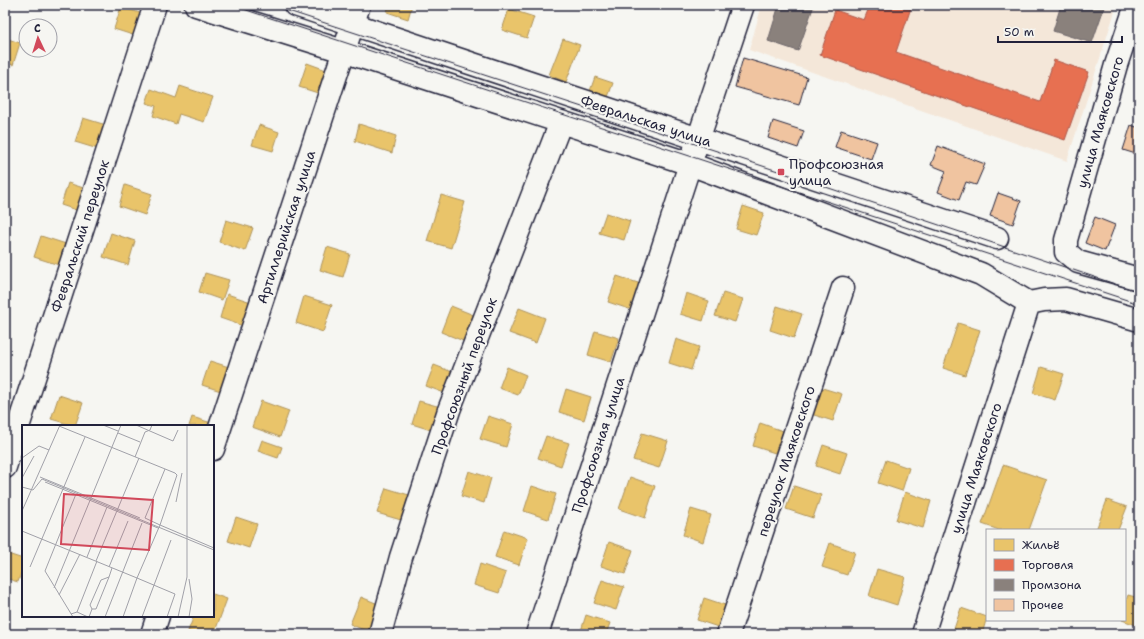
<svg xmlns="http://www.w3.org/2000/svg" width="1144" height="639" viewBox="0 0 1144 639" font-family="'Shantell Sans',sans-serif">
<rect width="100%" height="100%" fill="#f6f6f2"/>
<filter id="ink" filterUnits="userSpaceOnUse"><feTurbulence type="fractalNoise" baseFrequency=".025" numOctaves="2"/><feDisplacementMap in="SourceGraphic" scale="8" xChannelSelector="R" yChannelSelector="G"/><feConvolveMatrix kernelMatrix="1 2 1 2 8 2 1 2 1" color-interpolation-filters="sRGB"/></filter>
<g filter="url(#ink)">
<path fill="#f4e7d9" d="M762,5H1117L1067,161L749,50Z"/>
<path fill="#e9c46a" stroke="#ad935c" d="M389,5H412L408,19L387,12Z
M121,7L143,14L136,36L114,29Z
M509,9L534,17L527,38L502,30Z
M5,38L20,43L13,65L5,62Z
M563,39L580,45L566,82L549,75Z
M307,63L329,71L321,94L299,87Z
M595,77L613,83L608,97L590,91Z
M180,86L213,97L204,122L179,114L176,124L153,116L156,106L146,103L151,89L176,98Z
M83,118L106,125L98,149L75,142Z
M359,124L396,136L392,153L355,141Z
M259,125L279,132L273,151L252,145Z
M68,183L93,191L85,213L61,205Z
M125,185L152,194L145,215L119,206Z
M441,195L465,202L451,248L427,241Z
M743,206L764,213L756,235L736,229Z
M606,213L630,221L624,240L599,233Z
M226,220L253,228L245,251L219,242Z
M111,233L135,241L128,265L103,257Z
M41,236L66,244L59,265L34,257Z
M327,247L350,254L343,277L320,270Z
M205,273L229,280L222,300L199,292Z
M617,276L641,284L632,310L608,302Z
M686,293L709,301L703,321L680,314Z
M723,293L743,299L735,322L715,316Z
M227,294L251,302L243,326L220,318Z
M304,296L332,305L323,332L296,323Z
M451,306L476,316L466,342L441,332Z
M777,306L802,314L794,338L770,330Z
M519,308L545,318L536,343L509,333Z
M958,323L980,330L965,375L943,368Z
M595,331L619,338L611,362L588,355Z
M676,339L699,347L691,370L669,363Z
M210,361L232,368L224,392L202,385Z
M434,365L455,373L447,394L426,386Z
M507,367L526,375L518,395L499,388Z
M1041,367L1064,374L1055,400L1033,393Z
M819,387L842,394L833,421L811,414Z
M566,389L591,397L584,420L559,412Z
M59,395L83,403L75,426L51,419Z
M261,401L289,411L280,437L252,427Z
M419,401L444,408L437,432L412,424Z
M488,416L513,424L506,447L480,439Z
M192,417L215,424L213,426H189Z
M760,423L783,431L775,453L753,446Z
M642,433L668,441L659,468L633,460Z
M546,436L569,443L561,466L538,458Z
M262,440L282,447L278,458L258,451Z
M823,445L847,453L840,474L816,466Z
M886,460L909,468L902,491L878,483Z
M1003,465L1047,480L1029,530H999L982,524Z
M469,471L491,478L484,503L461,496Z
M630,477L655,486L645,518L619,509Z
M532,486L556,494L548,519L524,511Z
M794,486L821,495L813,518L786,509Z
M386,488L409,495L401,520L377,513Z
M905,492L931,501L923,528L896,520Z
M1107,500L1127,507L1118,530H1096Z
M691,509L711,515L703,542L683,535Z
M236,517L257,524L249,548L228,541Z
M504,530L528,538L519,565L495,557Z
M609,542L633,550L625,574L601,566Z
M830,543L855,552L847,575L822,567Z
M5,553L23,559V567L18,582L5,578Z
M480,564L506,573L499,593L474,585Z
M877,569L905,577L897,605L869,596Z
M602,580L624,587L616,610L594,603Z
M213,594L227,599L214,634H196L188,631L194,616H213Z
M1128,595L1139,598V626L1122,620H1125V604Z
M361,597L383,606L371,633L350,624Z
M704,598L728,606L721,628L697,620Z
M961,608L987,617L982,634H958L953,632Z
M586,615L610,623L606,634H580Z
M754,630L765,634H753Z"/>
<path fill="#e76f51" stroke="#ac584a" d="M870,5H912L896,52L1040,102L1054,60L1089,72L1065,140L820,55L835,10L864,20Z"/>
<path fill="#8a817c" stroke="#6b6468" d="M779,5H814L798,51L768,41Z
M1061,5H1105L1092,43L1053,31Z"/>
<path fill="#f0c4a0" stroke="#22223b" d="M743,58L807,77L799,105L735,87Z
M773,121L804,131L798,148L768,138Z
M1131,125L1139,128V155L1123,150Z
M841,130L877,142L871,159L835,147Z
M938,146L985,164L976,185L966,182L959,200L938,192L946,171L931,165Z
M998,193L1021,201L1013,224L990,216Z
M1095,217L1115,225L1105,251L1085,243Z"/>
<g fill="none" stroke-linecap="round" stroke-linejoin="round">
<g stroke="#22223b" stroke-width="25">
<path id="minor" d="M196,5L343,51L690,164L981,274L1029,303L1044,300L1066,299L1139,320
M295,5L997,238
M1136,5L1116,65L1066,240V252L1078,262L1139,279
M213,449L359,5
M5,467L155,5
M152,634L158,616
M380,634L401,557L449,410L561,122
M537,634L690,164L743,5
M728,634L843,288
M923,634L1029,303"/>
</g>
<use href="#minor" stroke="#f6f6f2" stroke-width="22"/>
<path stroke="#22223b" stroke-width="1" d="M231,5L1139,304
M270,5L781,172L1139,292"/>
</g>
</g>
<rect fill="#d1495b" stroke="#f6f6f2" stroke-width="1.5" x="777" y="168" width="8" height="8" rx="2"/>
<g text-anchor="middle" stroke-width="4" stroke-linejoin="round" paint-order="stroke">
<g font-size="14" fill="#22223b" stroke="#f6f6f2">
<text transform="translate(646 121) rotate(18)" y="5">Февральская улица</text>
<text transform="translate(1100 122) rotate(-74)" y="5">улица Маяковского</text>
<text transform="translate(286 227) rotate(-72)" y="5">Артиллерийская улица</text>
<text transform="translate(80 236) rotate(-72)" y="5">Февральский переулок</text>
<text transform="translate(464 376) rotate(-70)" y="5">Профсоюзный переулок</text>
<text transform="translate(598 445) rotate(-72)" y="5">Профсоюзная улица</text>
<text transform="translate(786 461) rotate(-72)" y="5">переулок Маяковского</text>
<text transform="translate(976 468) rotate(-72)" y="5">улица Маяковского</text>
</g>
<g font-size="14" fill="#22223b" stroke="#f6f6f2" text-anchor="start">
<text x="789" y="169">Профсоюзная<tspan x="789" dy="16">улица</tspan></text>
</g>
</g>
<g transform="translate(22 425)">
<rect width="192" height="192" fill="#f6f6f2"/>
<path fill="none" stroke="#a1a1a9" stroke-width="1" d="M81,0L96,6M114,0L151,16L156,5M37,1L153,48L155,50L138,100L123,93L143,44M96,8L118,17M113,32L123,7L128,5L130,0M0,33L17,21L27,25M18,52L118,93M0,53L12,31M23,57L136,103M0,62L11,65L20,54L192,125M154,77L160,48M0,86L38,0M0,106L115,153L138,100L192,123M65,132L85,82M74,136L117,33M8,142L63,12M87,142L106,96M32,163L99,0M37,170L58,129M70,184H74L87,152M55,187L66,192M49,189L55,187L75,136M51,192L23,146L54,69M67,192L70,184L68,180L79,155L87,152L90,143M83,192L120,98M101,192L115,153L153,169L145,192M120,192L149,115M156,192L165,152V0M167,192L170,174L167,154"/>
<path fill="#d1495b" fill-opacity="0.15" stroke="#d1495b" stroke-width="2" d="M42,69L131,75L127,125L39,119Z"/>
<rect width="192" height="192" fill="none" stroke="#22223b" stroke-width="2"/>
</g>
<rect width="1144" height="639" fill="none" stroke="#f6f6f2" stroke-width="20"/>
<rect x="10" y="10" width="1124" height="619" fill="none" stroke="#22223b" stroke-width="1.5" filter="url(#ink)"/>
<rect x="986" y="529" width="140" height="92" fill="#f6f6f2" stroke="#a1a1a9"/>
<rect x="994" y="539" width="20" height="12" fill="#e9c46a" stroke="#a1a1a9"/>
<text x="1022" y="549" font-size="12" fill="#22223b">Жильё</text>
<rect x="994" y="559" width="20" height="12" fill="#e76f51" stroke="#a1a1a9"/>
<text x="1022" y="569" font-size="12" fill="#22223b">Торговля</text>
<rect x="994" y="579" width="20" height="12" fill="#8a817c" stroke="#a1a1a9"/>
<text x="1022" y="589" font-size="12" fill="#22223b">Промзона</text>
<rect x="994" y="599" width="20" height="12" fill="#f0c4a0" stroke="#a1a1a9"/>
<text x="1022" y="609" font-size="12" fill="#22223b">Прочее</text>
<g transform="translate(38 38) rotate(356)"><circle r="19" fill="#f6f6f2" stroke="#a1a1a9"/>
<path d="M0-3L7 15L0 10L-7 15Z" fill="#d1495b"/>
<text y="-6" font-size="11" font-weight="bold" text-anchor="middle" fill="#22223b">С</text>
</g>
<path d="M998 36v6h124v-6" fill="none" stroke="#22223b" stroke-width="2"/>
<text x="1004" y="36" font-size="12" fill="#22223b" stroke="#f6f6f2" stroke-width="3" paint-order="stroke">50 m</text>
</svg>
